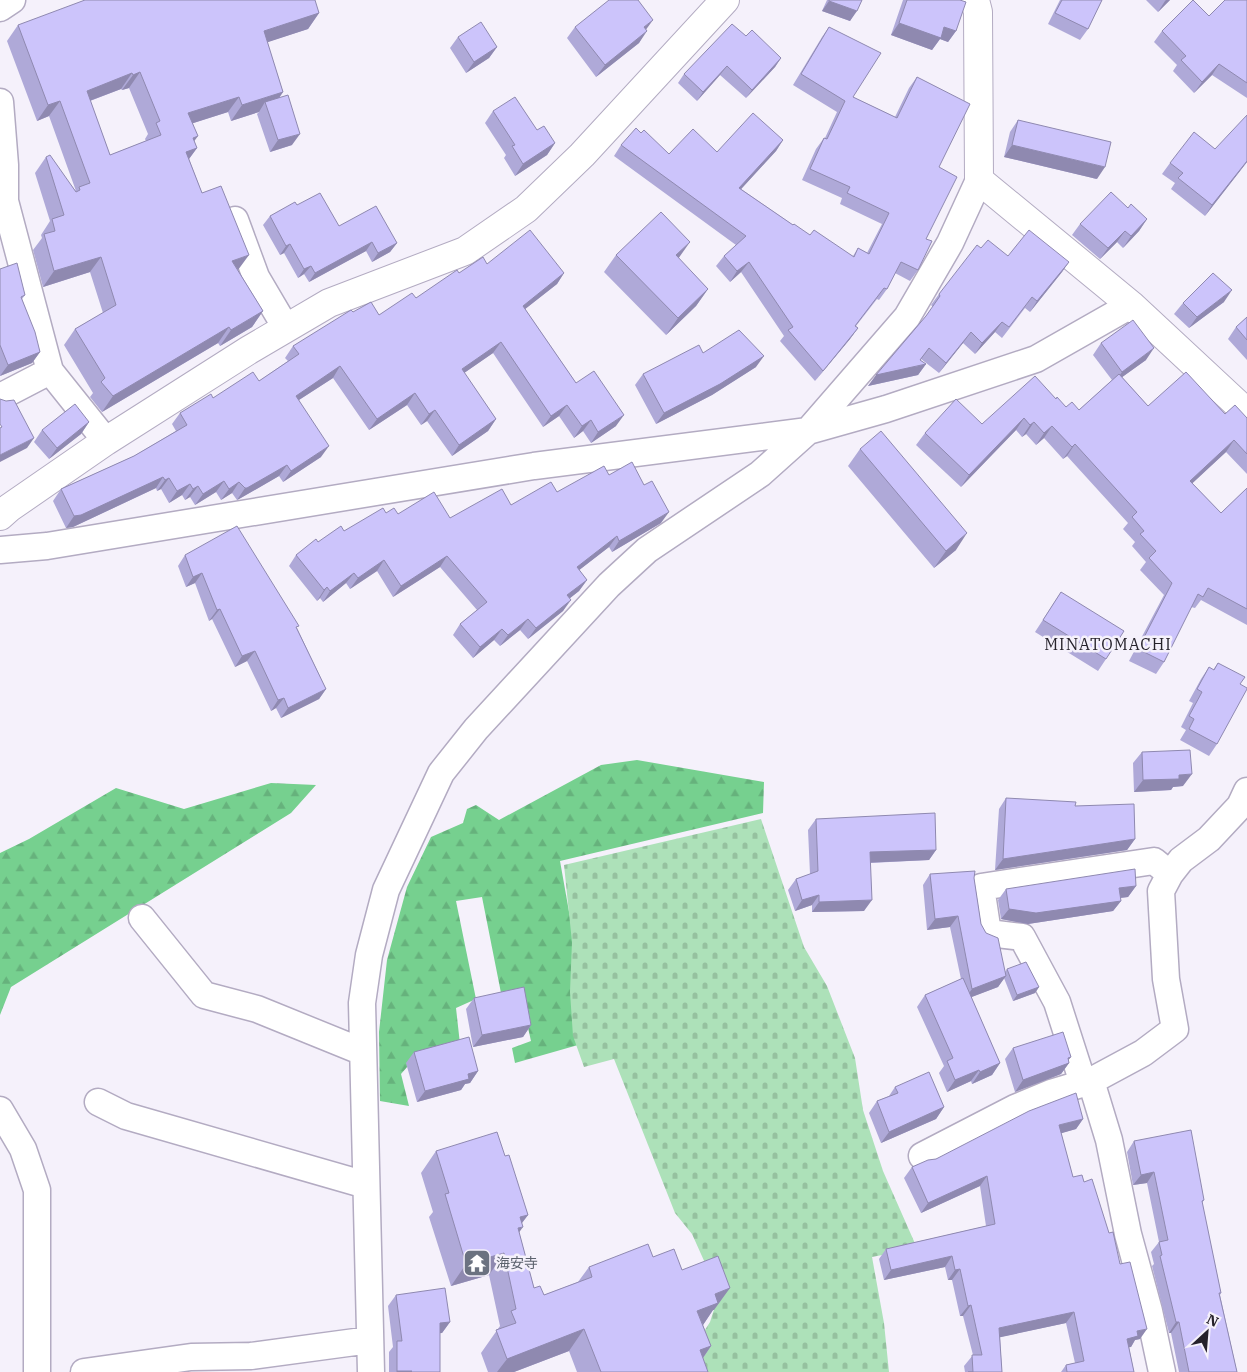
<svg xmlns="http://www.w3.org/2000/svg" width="1247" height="1372" viewBox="0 0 1247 1372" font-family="'IBM Plex Serif','Noto Sans JP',serif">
<defs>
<pattern id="forest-firs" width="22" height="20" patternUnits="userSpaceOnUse" patternTransform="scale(1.25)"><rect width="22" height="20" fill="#76d08f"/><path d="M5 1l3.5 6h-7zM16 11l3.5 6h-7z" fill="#66b27c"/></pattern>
<pattern id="cemetery-stones" width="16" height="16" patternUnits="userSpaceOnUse" patternTransform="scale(1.25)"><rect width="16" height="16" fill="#ade1b9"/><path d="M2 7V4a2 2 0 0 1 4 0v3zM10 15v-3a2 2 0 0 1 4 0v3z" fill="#95c19f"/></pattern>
</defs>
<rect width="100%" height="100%" fill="#f5f1fb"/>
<path fill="url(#forest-firs)" d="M637,760L764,782L763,813L560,861L592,1041L515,1063L512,1048L531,1041L520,992L501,993L482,897L456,901L476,999L456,1008L460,1044L421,1051L401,1074L409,1106L380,1101L379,1032L387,960L407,887L431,837L463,823L467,809L476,805L499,820L601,765Z
M271,783L316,785L291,813L11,987L0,1015V853L29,839L116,788L184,809Z"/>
<path fill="url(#cemetery-stones)" d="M761,819L804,947L827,986L855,1058L863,1110L883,1171L917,1248L872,1257L884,1323L889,1372H698V1341L710,1322L719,1294L692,1234L675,1213L614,1059L584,1067L573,1036L570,992L572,942L564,865Z"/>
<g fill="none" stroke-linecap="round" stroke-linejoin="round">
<g stroke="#b3abc2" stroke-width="29">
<path id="street" d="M0,8L12,0
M0,102L5,165V201L50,371L106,441
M235,220L256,277L286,328
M0,397L50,371
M0,550L47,546L534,466L808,431L886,409L1036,359L1131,305
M142,918L204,995L257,1009L363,1052
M1091,1081L1109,1140L1128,1234L1149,1311L1162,1372
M1083,1083L1057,1002L1022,937L988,933L981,887L1154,861L1170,874
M98,1102L126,1116L366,1185
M0,1110L23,1149L37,1190V1372
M922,1156L1015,1108L1051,1093L1091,1081L1143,1053L1175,1029L1166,979L1161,891L1170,874L1181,860L1209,839L1240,806L1247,791
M84,1372L191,1357L251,1356L370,1340
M371,1372L362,1003L369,955L386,890L441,773L476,729L609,585L647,550L760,474L808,431L907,317L950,243L979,180"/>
</g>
<g stroke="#b3abc2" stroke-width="30">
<path id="secondary" d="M975,0L978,12L979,180L1131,305L1247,413
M0,516L9,508L106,441L249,350L329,303L465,251L526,209L582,155L725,0"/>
</g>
<use href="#street" stroke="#fff" stroke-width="26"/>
<use href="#secondary" stroke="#fff" stroke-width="28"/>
</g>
<path fill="#afa9d8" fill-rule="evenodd" d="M827,0H862L850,21L822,11Z
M903,0H960L956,31L948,42L940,39L932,50L891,35Z
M1060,0H1102L1088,29L1080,40L1048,24Z
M1146,0H1170L1158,12Z
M1247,0V98L1212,75L1194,93L1173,71L1177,65L1154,42L1162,31L1209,16Z
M319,13L308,29L267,42L283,92L279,98L292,145L270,152L257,114L259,112L231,121L228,112L193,123L194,141L197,148L189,159L202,193L238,270L263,311L252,327L220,346L218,343L102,412L90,397L93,393L64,345L75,329L103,313L90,272L43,287L33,250L42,238L41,235L50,221L35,173L46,157L76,191L49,116L37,121L7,41L18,25ZM129,88L148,134L145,139L146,141L110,155L90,101L121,89L122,90Z
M575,27L646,30L639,43L596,77L567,38Z
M829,27L853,97L895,117L909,88L917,77L939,167L926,239L918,270L910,281L895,273L887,289L879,300L877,299L856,326L858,328L850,339L815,381L780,341L784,336L741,272L730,282L716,266L724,256L736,245L614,156L621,145L641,133L669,154L717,152L783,140L776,151L741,189L793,225L810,235L853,256L858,248L867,253L882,224L840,204L842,198L802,180L816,149L824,138H825L837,112L793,85L822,37Z
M746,36L781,58L775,67L746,98L720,75L697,101L678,83L684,74Z
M458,37L497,47L489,58L466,73L450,48Z
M493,111L537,130L555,143L547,155L515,176L504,158L506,155L485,123Z
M1018,120L1097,179L1004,157L1010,132Z
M1215,149L1247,162L1205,216L1171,189L1175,183L1162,174L1170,163Z
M297,205L339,226L397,243L390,252L372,262L366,251L309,282L304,274L298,278L284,253L280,255L263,225L270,216Z
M1128,208L1147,219L1139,231L1123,248L1117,242L1100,259L1072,235L1080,224Z
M981,248L1008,256L1069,262L1062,272L1030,312L1025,308L1002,338L995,332L975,354L963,343L939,373L921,359L920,360L926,364L918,375L868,386L926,316L933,307L931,305L939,294Z
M616,255L678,258L708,289L696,306L666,335L604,272Z
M487,264L564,273L557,284L525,309L576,383L616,426L591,443L583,431L574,438L559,416L543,427L493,353L464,373L496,419L488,431L452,456L427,421L421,425L407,405L369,430L333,378L299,400L321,457L283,482L279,476L239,499L237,500L232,493L221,500L216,492L195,505L190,497L185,500L182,495L169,503L161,489L157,491L156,488L73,527L66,528L53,501L61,489L134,456L176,431L172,424L180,413L213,398L259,381L288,361L285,358L293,346L353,312L379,315L416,298L459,273Z
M0,269L25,295L22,299L40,352L32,363L0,376Z
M1224,302L1189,328L1174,314L1183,303Z
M1247,317V360L1228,339L1236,327Z
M1101,343L1146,360L1122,377L1148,406L1225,414L1247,418V474L1226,452L1192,483L1221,513L1247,488V625L1201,600L1195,608L1191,607L1164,662L1156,674L1129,661L1164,595L1140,570L1146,562L1132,546L1135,542L1123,529L1128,523L1067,456L1063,459L1044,438L1036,445L1026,434L1022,437L1016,430L961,487L916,445L925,433L982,424L1056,399L1066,407L1079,410L1112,380L1093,355Z
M703,353L756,367L712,395L656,424L635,385L643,374Z
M89,422L81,434L49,459L34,442L42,430Z
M860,449L956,550L934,568L848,466Z
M609,475L661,523L612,552L609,547L579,570L587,580L579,591L570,598L563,611L528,639L520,630L500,646L494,640L473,658L453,635L460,624L477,610L440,567L393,597L377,571L350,589L346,583L323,602L320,598L317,601L289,566L296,555L318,542L386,513L450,518L511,505L557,492Z
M185,555L297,628L326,689L319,699L281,718L276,708L271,711L247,661L235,667L212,619L209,621L195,583L186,587L178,566Z
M1061,592L1106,659L1098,671L1035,632Z
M1218,663L1240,684L1217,744L1209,756L1180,740L1186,730L1181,727L1193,703L1189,701L1201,679L1209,667L1213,670Z
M1142,752L1183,786L1173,787L1171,790L1134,792L1133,763Z
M1006,798L1135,839L1127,850L995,870L999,809Z
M816,819L936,850L929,860L870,863L864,911L812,912V905L795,911L788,890L796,879L810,874L808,830Z
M930,874L974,878L981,924L1005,972L1007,969L1039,987L1035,993L1013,1001L1004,978L998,987L971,997L1000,1063L992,1075L972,1084L971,1081L947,1092L939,1073L944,1066L917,1007L925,995L961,979L950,927L927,930L923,885Z
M1136,886L1128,897L1120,898L1121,901L1113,911L1028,924L1001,919L998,900L1006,889Z
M474,998L531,1025L523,1037L473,1047L466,1009Z
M1013,1048L1071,1057L1068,1060L1069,1063L1061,1074L1015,1092L1005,1059Z
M414,1052L478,1071L470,1083L465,1084L461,1090L417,1102L406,1063Z
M895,1087L944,1107L936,1119L881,1143L869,1113L877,1101L889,1096Z
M1083,1119L1076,1129L1061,1133L1073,1177L1084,1182L1109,1233L1120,1264L1140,1339L1135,1340L1131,1347H1129L1134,1372H1061L1066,1365L1075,1363L1066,1323L1000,1337L1002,1372H965L964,1366L973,1355L963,1316H960L952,1280H948L945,1267L884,1280L879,1259L886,1249L986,1226L980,1186L921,1213L904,1178L912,1167L936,1159Z
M1134,1141L1204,1200L1202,1203L1221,1293L1220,1295L1237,1372H1179L1171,1333H1169L1152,1266L1154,1264L1151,1252L1159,1242L1147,1183L1133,1185L1127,1152Z
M436,1151L505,1156L528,1215L522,1223L519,1232L534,1288L544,1295L578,1282L589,1267L653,1257L682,1270L714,1310H713L703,1325L711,1346L703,1358L708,1372H577L569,1351L514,1372H488L481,1353L500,1326L489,1275L451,1286L429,1217L433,1212L421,1173Z
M396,1295L450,1322L442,1333H440V1372H389V1352L393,1347L388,1306Z"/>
<path fill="#8f89b0" d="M1166,0H1170L1158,12L1165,1Z
M829,1L857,11L850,21L822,11Z
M319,13L308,29L253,47L264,31Z
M653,20L645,31L644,27Z
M899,23L944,27L956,31L948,42L940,39L932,50L891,35Z
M647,31L639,43L596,77L605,65Z
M497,47L489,58L466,73L474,62Z
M781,58L775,67L746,98L752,90Z
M1219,64L1212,75L1194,93L1202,82Z
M727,66L720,75L697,101L703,92Z
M140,72L129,88L122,90L133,75Z
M132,73L121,89L76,106L87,91Z
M283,92L272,108L265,102L259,112L231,121L242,105Z
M239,97L228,112L178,128L188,113Z
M60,101L49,116L37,121L48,105Z
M300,134L292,145L270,152L278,140Z
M198,136L187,151L197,148L186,163L175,168L193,138Z
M783,140L776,151L732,199L739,188Z
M555,143L547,155L515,176L523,164Z
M1012,145L1105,167L1097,179L1004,157Z
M1247,161V162L1205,216L1212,205Z
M1147,219L1139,231L1123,248L1131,236Z
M1125,231L1117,242L1100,259L1108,248Z
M372,242L366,251L309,282L315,273Z
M690,242L678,259L676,255Z
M397,243L390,252L372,262L378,253Z
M290,244L284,253L280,255L286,246Z
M249,255L238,270L232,261Z
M101,257L90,272L43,287L54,271Z
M749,262L741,272L730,282L737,271Z
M1069,262L1062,272L1030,312L1037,301Z
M311,266L304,274L298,278L304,269Z
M564,273L557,284L515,317L523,306Z
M708,289L696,306L666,335L678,318Z
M1232,290L1224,302L1189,328L1197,317Z
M263,311L252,327L220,346L231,330Z
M1002,322L995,332L975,354L982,343Z
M229,327L218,343L102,412L113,396Z
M858,328L850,339L815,381L823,371Z
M971,332L963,343L939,373L946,363Z
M501,342L493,353L454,380L462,369Z
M929,348L915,367L926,364L918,375L868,386L876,375Z
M1154,348L1146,360L1114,383L1122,372Z
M40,352L32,363L0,376L8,365Z
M764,356L756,367L712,395L656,424L664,413Z
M340,366L333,378L288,407L296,396Z
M415,393L407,405L369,430L377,419Z
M567,405L559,416L543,427L551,416Z
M435,410L427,421L421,425L429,414Z
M624,415L616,426L591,443L598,432Z
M1024,418L1016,430L961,487L969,475Z
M496,419L488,431L452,456L459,445Z
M591,420L583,431L574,438L582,426Z
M89,422L81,434L49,459L57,448Z
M1034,422L1026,434L1022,437L1030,425Z
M1052,426L1044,438L1036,445L1044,433Z
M34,438L27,448L0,462V455Z
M1234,440L1226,452L1182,493L1190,481Z
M1075,444L1067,456L1063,459L1072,447Z
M329,446L321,457L283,482L291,471Z
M287,465L279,476L239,499L237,500L245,488Z
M163,477L156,488L73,527L66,528L74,516Z
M169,478L161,489L157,491L165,480Z
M224,481L216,492L195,505L203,494Z
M239,482L232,493L221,500L229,489Z
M190,484L182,495L169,503L177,491Z
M198,486L190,497L185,500L193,489Z
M669,512L661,523L612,552L619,541Z
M967,533L956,550L934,568L946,551Z
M617,536L609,547L569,578L577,567Z
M447,556L440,567L393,597L401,586Z
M384,560L377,571L350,589L358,578Z
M202,573L195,583L186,587L193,577Z
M354,573L346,583L323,602L330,591Z
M587,580L579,591L560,606L567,595Z
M327,587L320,598L317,601L324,590Z
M571,600L563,611L528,639L536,628Z
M220,609L212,619L209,621L217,610Z
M528,619L520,630L500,646L508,635Z
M502,629L494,640L473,658L480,647Z
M255,651L247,661L235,667L242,656Z
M326,689L319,699L281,718L288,708Z
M284,698L276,708L271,711L278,700Z
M1192,774L1183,786L1173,787L1171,790L1134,792L1143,780L1179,775Z
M1135,839L1127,850L995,870L1003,859Z
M936,850L929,860L862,863L870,852Z
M1136,886L1128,897L1111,899L1119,888Z
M819,895L812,905L795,911L802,900Z
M872,900L864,911L812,912L819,902Z
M1121,901L1113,911L1028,924L1001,919L1009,909Z
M958,916L950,927L927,930L935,919Z
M1006,976L998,987L964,1000L972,989Z
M1039,987L1035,993L1013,1001L1017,995Z
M531,1025L523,1037L473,1047L482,1035Z
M1071,1057L1065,1064L1069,1063L1061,1074L1015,1092L1023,1080Z
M1000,1063L992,1075L972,1084L980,1072Z
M979,1070L971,1081L947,1092L955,1080Z
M478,1071L470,1083L465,1084L461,1090L417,1102L425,1091L468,1074Z
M944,1107L936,1119L881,1143L889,1132Z
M1083,1119L1076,1129L1052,1136L1059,1125Z
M1154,1172L1147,1183L1133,1185L1141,1175Z
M987,1176L980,1186L921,1213L928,1203Z
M528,1215L518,1228L523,1227L507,1249L520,1217Z
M504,1253L489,1275L451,1286L466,1264Z
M952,1256L945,1267L884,1280L891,1270Z
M960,1269L952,1280H948L955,1270Z
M730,1288L714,1310H713L703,1325L697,1311L715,1294Z
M971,1305L963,1316H960L968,1306Z
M1074,1312L1066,1323L992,1339L999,1328Z
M450,1322L442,1333L432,1334L440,1323Z
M1176,1322H1179L1171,1333H1169Z
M584,1329L569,1351L514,1372H497L507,1359Z
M1147,1329L1140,1339L1135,1340L1131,1347L1119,1349L1127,1339L1137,1331Z
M711,1346L696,1368L700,1350Z
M397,1371H412L411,1372H396Z"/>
<path fill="#ccc4fb" stroke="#8f89b0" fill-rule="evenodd" d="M85,0H315L319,13L264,31L283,92L242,105L239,97L188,113L198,136L193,138L197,148L186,152L202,193L221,186L249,255L232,261L263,311L231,330L229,327L113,396L101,382L105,378L75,329L116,305L101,257L54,271L44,234L55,231L52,219L64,215L46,157L50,155L76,192L80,190L79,187L90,183L60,101L48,105L18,25ZM140,72L160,121L156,123L161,135L110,155L87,91L132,73L133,75Z
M609,0H638L653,20L644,27L647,31L605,65L575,27Z
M829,0H862L857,11L829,1Z
M907,0H960L966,2L956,31L944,27L941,38L899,23Z
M1062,0H1102L1088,29L1055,13Z
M1193,0L1209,16L1225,0H1247V83L1219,64L1202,82L1181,60L1186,56L1162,31Z
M481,22L497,47L474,62L458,37Z
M732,24L746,36L752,30L781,58L752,90L727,66L703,92L684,74Z
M829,27L881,53L853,97L897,118L917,77L970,104L939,167L957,177L926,239L932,241L918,270L901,262L887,289L884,288L855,326L858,328L823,371L788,330L793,327L749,262L737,271L724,256L746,236L621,145L636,128L641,133L644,130L669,154L693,129L717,152L753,113L783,140L739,188L793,225L794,224L810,235L814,230L854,257L858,248L869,254L889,213L847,193L850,187L810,169L824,138L827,139L845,101L801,74Z
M288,95L300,134L278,140L265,102Z
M515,97L537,130L544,126L555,143L523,164L512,146L515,145L493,111Z
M1247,115V161L1212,205L1178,178L1183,173L1170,163L1194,132L1215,149Z
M1018,120L1111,142L1105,167L1012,145Z
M1111,192L1128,208L1131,204L1147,219L1131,236L1125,231L1108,248L1080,224Z
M320,193L339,226L376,206L397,243L378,253L372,242L315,273L311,266L304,269L290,244L286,246L270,216L295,202L297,205Z
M661,212L690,242L676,255L708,289L678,318L616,255Z
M530,230L564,273L523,306L576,383L594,371L624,415L598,432L591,420L582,426L567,405L551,416L501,342L462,369L496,419L459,445L435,410L429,414L415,393L377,419L340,366L296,396L329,446L291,471L287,465L247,488H245L239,482L229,489L224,481L203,494L198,486L193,489L190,484L177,491L169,478L165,480L163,477L81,515L74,516L61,489L134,456L187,425L180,413L211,394L213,398L253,372L259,381L299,354L293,346L351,310L353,312L371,302L379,315L412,293L416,298L457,270L459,273L483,257L487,264Z
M1029,230L1069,262L1037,301L1032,297L1009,327L1002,322L982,343L971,332L946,363L929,348L920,360L926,364L876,375L926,316L940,296L939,294L977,245L981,248L988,240L1008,256Z
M17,263L25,295L21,297L35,332L40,352L8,365L0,345V269Z
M1213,273L1232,290L1197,317L1183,303Z
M1247,317V340L1236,327Z
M1133,320L1154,348L1122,372L1101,343Z
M739,330L764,356L720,384L664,413L643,374L699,345L703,353Z
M1186,372L1225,414L1235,405L1247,418V454L1234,440L1190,481L1221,513L1247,488V609L1208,588L1203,597L1198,594L1164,662L1138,649L1172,583L1149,558L1156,551L1140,534L1144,531L1132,517L1137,512L1075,444L1072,447L1052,426L1044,433L1034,422L1030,425L1024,418L969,475L925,433L956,399L982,424L1035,376L1056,399L1057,397L1066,407L1072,402L1079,410L1119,374L1148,406Z
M0,399L6,401L14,400L34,438L0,455V428L2,427L0,424Z
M75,404L89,422L57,448L42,430Z
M881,431L967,533L946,551L860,449Z
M632,462L644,485L652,481L669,512L619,541L617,536L577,567L587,580L567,595L571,600L536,628L528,619L508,635L502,629L480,647L460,624L487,602L447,556L401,586L384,560L358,578L354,573L330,591L327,587L324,590L296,555L316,539L318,542L341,526L344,531L383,508L386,513L394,508L398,514L434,492L450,518L502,489L511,505L551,482L557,492L604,466L609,475Z
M237,526L299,626L296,627L326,689L288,708L284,698L278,700L255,651L242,656L220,609L217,610L202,573L193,577L185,555Z
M1061,592L1124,631L1106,659L1043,620Z
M1218,663L1245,677L1240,684L1247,688V689L1217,744L1189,729L1194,719L1189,716L1202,692L1197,689L1209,667L1214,670Z
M1190,750L1192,774L1179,775V779L1143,780L1142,752Z
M1006,798L1076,802L1075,806L1134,804L1135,839L1003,859Z
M935,813L936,850L870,852L872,900L819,902V895L802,900L796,879L818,871L816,819Z
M1135,869L1136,886L1119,888L1121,901L1036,913L1009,909L1006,889Z
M975,871L974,878L981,924L986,933L998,938L1006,976L972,989L958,916L935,919L930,874Z
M1026,962L1039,987L1017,995L1007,969Z
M963,978L1000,1063L980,1072L979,1070L955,1080L947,1061L953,1058L925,995Z
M524,987L531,1025L482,1035L474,998Z
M1063,1032L1071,1057L1068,1058L1069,1063L1023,1080L1013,1048Z
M469,1037L478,1071L468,1074L469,1079L425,1091L414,1052Z
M929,1072L944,1107L889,1132L877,1101L898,1093L895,1087Z
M1076,1093L1083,1119L1059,1125L1073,1177L1082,1175L1084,1182L1092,1179L1109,1233L1113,1232L1120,1264L1130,1262L1147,1329L1137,1331L1138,1336L1127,1339L1134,1372H1067L1066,1365L1084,1361L1074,1312L999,1328L1002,1372H968H973L972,1355H982L971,1305L968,1306L960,1269L955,1270L952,1256L891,1270L886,1249L995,1224L987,1176L928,1203L912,1167L928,1160L936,1159L1029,1111Z
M1191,1130L1204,1200L1202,1201L1221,1293H1219L1237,1372H1189L1179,1322H1176L1160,1256L1162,1255L1159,1242L1168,1240L1154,1172L1141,1175L1134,1141Z
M497,1132L505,1156L509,1155L528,1215L520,1217L523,1227L518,1228L534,1288L540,1286L544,1295L592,1277L589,1267L648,1244L653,1257L674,1249L682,1270L718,1256L730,1288L715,1294L718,1303L697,1311L711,1346L700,1350L708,1372H601L584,1329L507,1359L496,1330L516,1323L511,1311L516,1309L504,1253L466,1264L445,1194L449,1193L436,1151Z
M445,1288L450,1322L440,1323V1372H411L412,1371H397V1341H402L396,1295Z"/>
<defs>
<g id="temple-square" transform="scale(1.4375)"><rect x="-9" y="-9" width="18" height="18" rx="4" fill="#6b7280" stroke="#f5f1fb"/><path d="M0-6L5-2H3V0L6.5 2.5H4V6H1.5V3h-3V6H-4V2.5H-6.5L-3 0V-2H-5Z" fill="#fff"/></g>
</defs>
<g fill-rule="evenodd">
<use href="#temple-square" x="477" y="1263"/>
</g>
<g text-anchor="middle" stroke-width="5" stroke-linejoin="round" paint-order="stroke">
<g font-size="14" fill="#5b616d" stroke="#f5f1fb" text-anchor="start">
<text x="496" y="1268">海安寺</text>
</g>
<g font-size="16" letter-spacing="1" fill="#26222b" stroke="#f5f1fb">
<text x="1108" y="650">MINATOMACHI</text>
</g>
</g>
<g transform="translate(1207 1332) rotate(26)" stroke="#f5f1fb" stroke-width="4" paint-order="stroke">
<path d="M0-4L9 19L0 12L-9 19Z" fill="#26222b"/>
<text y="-8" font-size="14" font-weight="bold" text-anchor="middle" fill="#26222b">N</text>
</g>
</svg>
